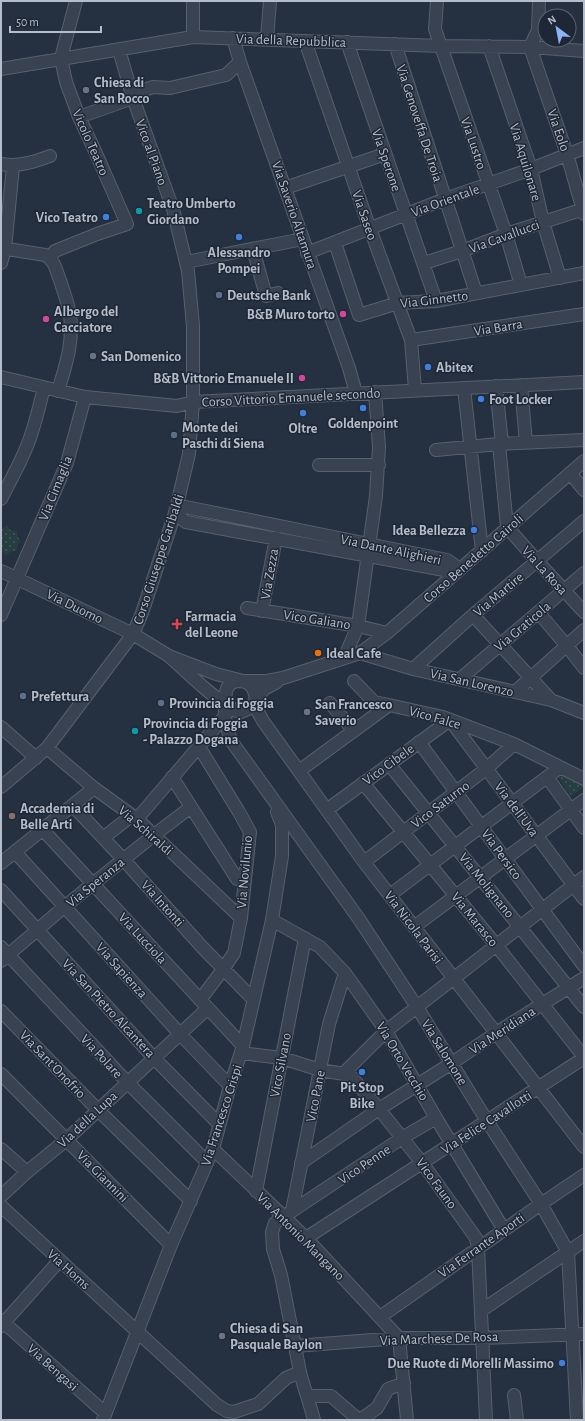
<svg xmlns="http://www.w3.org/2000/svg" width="585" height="1421" viewBox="0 0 585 1421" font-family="'Alegreya Sans',sans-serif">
<defs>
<pattern id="grass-dots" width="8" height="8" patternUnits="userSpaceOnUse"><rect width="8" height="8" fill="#273e41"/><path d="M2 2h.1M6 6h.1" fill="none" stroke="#44585b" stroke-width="1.8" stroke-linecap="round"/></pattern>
</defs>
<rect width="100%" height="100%" fill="#253040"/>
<path fill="url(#grass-dots)" d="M7,526L10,530L17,531V536L21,541L18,544L16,551H12L6,555L1,550V530Z
M560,775H563L584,785V787L571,796L558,777Z"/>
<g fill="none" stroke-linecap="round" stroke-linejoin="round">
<g stroke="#57606d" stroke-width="14">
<path id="minor" d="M437,1L435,29L506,234L521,285
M539,1L538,30L530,47L567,154L584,214
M193,37V1
M233,38L240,62L349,368L356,393
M267,39L270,1
M305,41L370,229L411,340L415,390
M347,42L436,301
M395,44L476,293
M489,46L531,169L543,222L560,278
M1,69L193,37L441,46L530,47L584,51
M132,94L153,87L170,88L226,75L240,62
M79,117L133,98
M1,164C18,167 34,162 50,156
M285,188L385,154
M335,243L359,315L398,303L436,301L584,273
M1,248L45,255C55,260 56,271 60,280C63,290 67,300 69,310C75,338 66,365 58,391
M253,249L266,296L278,293
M307,253L445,199L531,169L584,148
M50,257L55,251L97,234L127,224L95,151L79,117L66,82L61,58L76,1
M186,262L303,239
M1,263L5,249L13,166
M424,263L462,251L506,234L584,209
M411,340L584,314
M1,377L85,397L177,406L193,402L584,382
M521,385L526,443
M496,386L502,444
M464,388L482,551
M499,444L584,440
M436,450L499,444L507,527L537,561L584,612
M319,465H379
M570,473L584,490
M1,499C11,479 23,459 30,438C36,421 40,404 44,387
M175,513L186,507L447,560L460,569
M175,513L186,522L444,570L460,569
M1,571L133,634L169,656L202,686L214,696L226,702L232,709L236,711L241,712L250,708L264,689L277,682
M247,608L358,626L387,633
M262,611L276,538
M538,612L567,646L584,668
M1,615L67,463L85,397
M473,615L551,700
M360,653L413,669L551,700L584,713
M169,656L216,674L243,681H267L283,678L360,653L387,633L584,461
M344,658L358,626L376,496L379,447L375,392
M413,669L473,615L584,521
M460,679L584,573
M354,681L374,702L389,705
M515,692L584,630
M330,703L354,731
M1,727L36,758
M419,742L584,966
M199,747L239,812L250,832L241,918L234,953L224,968L200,1000
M47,748L94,788L137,819L241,918
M389,764L584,1007
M299,771L389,705L443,717L514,744L584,779
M172,777L237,879L246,872
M547,777L584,828
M363,783L496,945L584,1057
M1,787L47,748L133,634L142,613L175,513L189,454L193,402V326L188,271L173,209L133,98L119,50
M73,806L123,859L202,947L253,999
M328,809L450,720L584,899
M137,819L224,717
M43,830L243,1046
M103,838L131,816
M15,852L180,1034L230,1086
M364,862L486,769L514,744
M1,863L94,788
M1,890L154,1058L219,1124
M390,895L559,768
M272,920L320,947L345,973L386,1031L436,1118L504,1230
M414,927L584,800
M1,947L127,1082L207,1162
M1,961L64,907L154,835L191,807
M1,1011L98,1110L191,1201
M241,1053L282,1058L320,1070L350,1075L379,1109L423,1164L476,1238L478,1248L486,1420
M1,1074L171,1245
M343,1074L386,1031L584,877
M1,1149L27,1172
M213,1149L306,1238L399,1338L407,1420
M301,1163L379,1109L452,1063L496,1033L584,978
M256,1191L305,938
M1,1196L27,1172L66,1140L208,1008
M1,1206L217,1405L227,1411L234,1412L258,1404L286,1378L300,1372
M292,1211L402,1138L436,1118
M306,1238L584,1058
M482,1310L584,1241
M380,1317L541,1204L584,1175
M1,1320L105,1413
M1,1326L59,1261
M295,1346L399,1338H482L584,1334
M514,1395L517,1420
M307,1396H331L359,1420
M103,1420L171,1245L213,1149L230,1086L243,1046L272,920L282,856V825L277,812
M314,1420C310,1404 304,1388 300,1372L281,1275L273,1249L272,1232L275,1223L292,1211L329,1024L345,973
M360,1420L377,1408L388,1389L404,1383
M577,1420L568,1252L541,1204L487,1121L417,1007L359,919L232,742C226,729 224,717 225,703C226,694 224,684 237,681C242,681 248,682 251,686C257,692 255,702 257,710C259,714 261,717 263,721L364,862L584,1147"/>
</g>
<use href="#minor" stroke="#394250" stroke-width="12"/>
</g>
<g fill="#6b7280" stroke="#1e2735" stroke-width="1.5">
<circle cx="86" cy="90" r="4"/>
<circle cx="93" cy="356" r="4"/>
<circle cx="307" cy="712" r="4"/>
<circle cx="222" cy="1336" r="4"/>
</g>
<g fill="#0f9aa8" stroke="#1e2735" stroke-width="1.5">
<circle cx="139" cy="211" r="4"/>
<circle cx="135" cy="731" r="4"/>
</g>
<g fill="#3f7fe0" stroke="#1e2735" stroke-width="1.5">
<circle cx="106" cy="217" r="4"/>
<circle cx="239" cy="237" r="4"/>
<circle cx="428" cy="367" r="4"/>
<circle cx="481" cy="399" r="4"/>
<circle cx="363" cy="408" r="4"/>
<circle cx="303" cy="413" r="4"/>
<circle cx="474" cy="530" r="4"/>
<circle cx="362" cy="1072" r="4"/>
<circle cx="562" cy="1363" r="4"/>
</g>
<g fill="#5c6f8a" stroke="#1e2735" stroke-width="1.5">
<circle cx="219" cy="295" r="4"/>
<circle cx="174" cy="435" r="4"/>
<circle cx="23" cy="696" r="4"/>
<circle cx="161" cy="703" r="4"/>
</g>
<g fill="#d1479c" stroke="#1e2735" stroke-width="1.5">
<circle cx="343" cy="314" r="4"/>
<circle cx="46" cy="319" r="4"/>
<circle cx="302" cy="378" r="4"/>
</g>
<path fill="#e0444e" stroke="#1e2735" stroke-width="1.5" d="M175 618h4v4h4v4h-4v4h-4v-4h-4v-4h4z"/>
<circle fill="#e8710a" stroke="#1e2735" stroke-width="1.5" cx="318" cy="653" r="4"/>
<circle fill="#8d6e63" stroke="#1e2735" stroke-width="1.5" cx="12" cy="816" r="4"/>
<g text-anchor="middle" stroke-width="3" stroke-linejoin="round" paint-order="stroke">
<g font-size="14" fill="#b6bdca" stroke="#1e2735">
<text transform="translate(291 40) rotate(2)" y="5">Via della Repubblica</text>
<text transform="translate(420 123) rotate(72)" y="5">Via Genoveffa De Troia</text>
<text transform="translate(559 130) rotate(71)" y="5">Via Eolo</text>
<text transform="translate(91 142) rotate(66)" y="5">Vicolo Teatro</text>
<text transform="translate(474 143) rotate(71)" y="5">Via Lustro</text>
<text transform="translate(152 152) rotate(70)" y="5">Vico al Piano</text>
<text transform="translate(387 160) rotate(71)" y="5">Via Sperone</text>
<text transform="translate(526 162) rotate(73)" y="5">Via Aquilonare</text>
<text transform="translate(445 200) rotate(-20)" y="5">Via Orientale</text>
<text transform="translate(295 215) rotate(71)" y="5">Via Saverio Altamura</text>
<text transform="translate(365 215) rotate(71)" y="5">Via Saseo</text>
<text transform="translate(504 236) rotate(-20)" y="5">Via Cavallucci</text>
<text transform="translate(434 299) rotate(-7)" y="5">Via Ginnetto</text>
<text transform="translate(498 327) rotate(-9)" y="5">Via Barra</text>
<text transform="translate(291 397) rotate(-3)" y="5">Corso Vittorio Emanuele secondo</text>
<text transform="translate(55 488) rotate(-68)" y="5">Via Cimaglia</text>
<text transform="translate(391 549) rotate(12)" y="5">Via Dante Alighieri</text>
<text transform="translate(473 558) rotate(-41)" y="5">Corso Benedetto Cairoli</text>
<text transform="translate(158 559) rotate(-72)" y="5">Corso Giuseppe Garibaldi</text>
<text transform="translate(545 570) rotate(48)" y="5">Via La Rosa</text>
<text transform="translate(269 574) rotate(-80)" y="5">Via Zezza</text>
<text transform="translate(498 594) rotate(-40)" y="5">Via Martire</text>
<text transform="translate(75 606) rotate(26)" y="5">Via Duomo</text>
<text transform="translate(317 619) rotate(9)" y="5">Vico Galiano</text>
<text transform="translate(522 626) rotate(-40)" y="5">Via Graticola</text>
<text transform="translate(472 682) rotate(13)" y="5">Via San Lorenzo</text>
<text transform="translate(435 717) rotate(16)" y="5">Vico Falce</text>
<text transform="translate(388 764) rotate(-36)" y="5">Vico Cibele</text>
<text transform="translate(440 804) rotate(-37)" y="5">Vico Saturno</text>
<text transform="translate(517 809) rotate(53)" y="5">Via dell'Uva</text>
<text transform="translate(146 830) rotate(41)" y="5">Via Schiraldi</text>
<text transform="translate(502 854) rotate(54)" y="5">Via Persico</text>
<text transform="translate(244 872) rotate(-85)" y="5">Via Novilunio</text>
<text transform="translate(95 882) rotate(-39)" y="5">Via Speranza</text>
<text transform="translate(487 885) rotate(51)" y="5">Via Molignano</text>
<text transform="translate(163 903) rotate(48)" y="5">Via Intonti</text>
<text transform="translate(475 919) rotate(51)" y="5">Via Marasco</text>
<text transform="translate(414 927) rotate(53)" y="5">Via Nicola Parisi</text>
<text transform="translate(143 938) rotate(47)" y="5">Via Lucciola</text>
<text transform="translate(122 970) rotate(48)" y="5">Via Sapienza</text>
<text transform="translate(109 1008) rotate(47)" y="5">Via San Pietro Alcantera</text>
<text transform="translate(502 1030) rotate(-33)" y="5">Via Meridiana</text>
<text transform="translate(445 1052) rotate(58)" y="5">Via Salomone</text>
<text transform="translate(102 1056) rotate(47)" y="5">Via Polare</text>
<text transform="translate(403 1061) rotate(59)" y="5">Via Orto Vecchio</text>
<text transform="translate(53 1064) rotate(46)" y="5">Via Sant'Onofrio</text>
<text transform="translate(280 1065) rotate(-79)" y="5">Vico Silvano</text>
<text transform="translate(315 1096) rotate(-79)" y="5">Vico Pane</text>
<text transform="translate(221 1115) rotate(-72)" y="5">Via Francesco Crispi</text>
<text transform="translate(87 1119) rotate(-43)" y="5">Via della Lupa</text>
<text transform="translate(486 1122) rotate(-33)" y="5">Via Felice Cavallotti</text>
<text transform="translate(364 1164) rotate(-34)" y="5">Vico Penne</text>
<text transform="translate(103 1176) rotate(45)" y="5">Via Giannini</text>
<text transform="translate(437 1183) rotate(54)" y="5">Vico Fauno</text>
<text transform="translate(301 1236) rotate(45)" y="5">Via Antonio Mangano</text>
<text transform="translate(481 1245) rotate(-35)" y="5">Via Ferrante Aporti</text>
<text transform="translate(69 1269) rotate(42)" y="5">Via Homs</text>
<text transform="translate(439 1338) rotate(-2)" y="5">Via Marchese De Rosa</text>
<text transform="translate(53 1367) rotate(42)" y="5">Via Bengasi</text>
</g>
<g font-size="14" font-weight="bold" fill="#b6bdca" stroke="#1e2735" text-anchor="start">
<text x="94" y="87">Chiesa di<tspan x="94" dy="16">San Rocco</tspan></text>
<text x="147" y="208">Teatro Umberto<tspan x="147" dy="16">Giordano</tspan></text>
<text x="98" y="222" text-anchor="end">Vico Teatro</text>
<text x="239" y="257" text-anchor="middle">Alessandro<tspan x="239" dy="16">Pompei</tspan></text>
<text x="227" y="300">Deutsche Bank</text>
<text x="54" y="316">Albergo del<tspan x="54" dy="16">Cacciatore</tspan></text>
<text x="335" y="319" text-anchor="end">B&amp;B Muro torto</text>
<text x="101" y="361">San Domenico</text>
<text x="436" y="372">Abitex</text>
<text x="294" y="383" text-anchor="end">B&amp;B Vittorio Emanuele II</text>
<text x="489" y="404">Foot Locker</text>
<text x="363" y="428" text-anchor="middle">Goldenpoint</text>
<text x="182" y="432">Monte dei<tspan x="182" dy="16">Paschi di Siena</tspan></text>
<text x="303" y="433" text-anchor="middle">Oltre</text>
<text x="466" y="535" text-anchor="end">Idea Bellezza</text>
<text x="185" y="621">Farmacia<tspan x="185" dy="16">del Leone</tspan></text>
<text x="326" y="658">Ideal Cafe</text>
<text x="31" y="701">Prefettura</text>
<text x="169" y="708">Provincia di Foggia</text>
<text x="315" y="709">San Francesco<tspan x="315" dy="16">Saverio</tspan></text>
<text x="143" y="728">Provincia di Foggia<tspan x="143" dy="16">- Palazzo Dogana</tspan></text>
<text x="20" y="813">Accademia di<tspan x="20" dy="16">Belle Arti</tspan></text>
<text x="362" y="1092" text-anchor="middle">Pit Stop<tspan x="362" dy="16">Bike</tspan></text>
<text x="230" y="1333">Chiesa di San<tspan x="230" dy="16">Pasquale Baylon</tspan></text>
<text x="554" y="1368" text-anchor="end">Due Ruote di Morelli Massimo</text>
</g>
</g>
<rect width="585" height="1421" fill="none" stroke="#b6bdca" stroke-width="4"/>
<g transform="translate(557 28) rotate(328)"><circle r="19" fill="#1e2735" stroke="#5b6371"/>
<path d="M0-3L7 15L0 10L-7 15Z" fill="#8cb5f8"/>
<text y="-6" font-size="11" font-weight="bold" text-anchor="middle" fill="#b6bdca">N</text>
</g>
<path d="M10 26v6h91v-6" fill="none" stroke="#b6bdca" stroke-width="2"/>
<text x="16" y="26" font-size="12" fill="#b6bdca" stroke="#1e2735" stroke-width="3" paint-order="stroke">50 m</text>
</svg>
